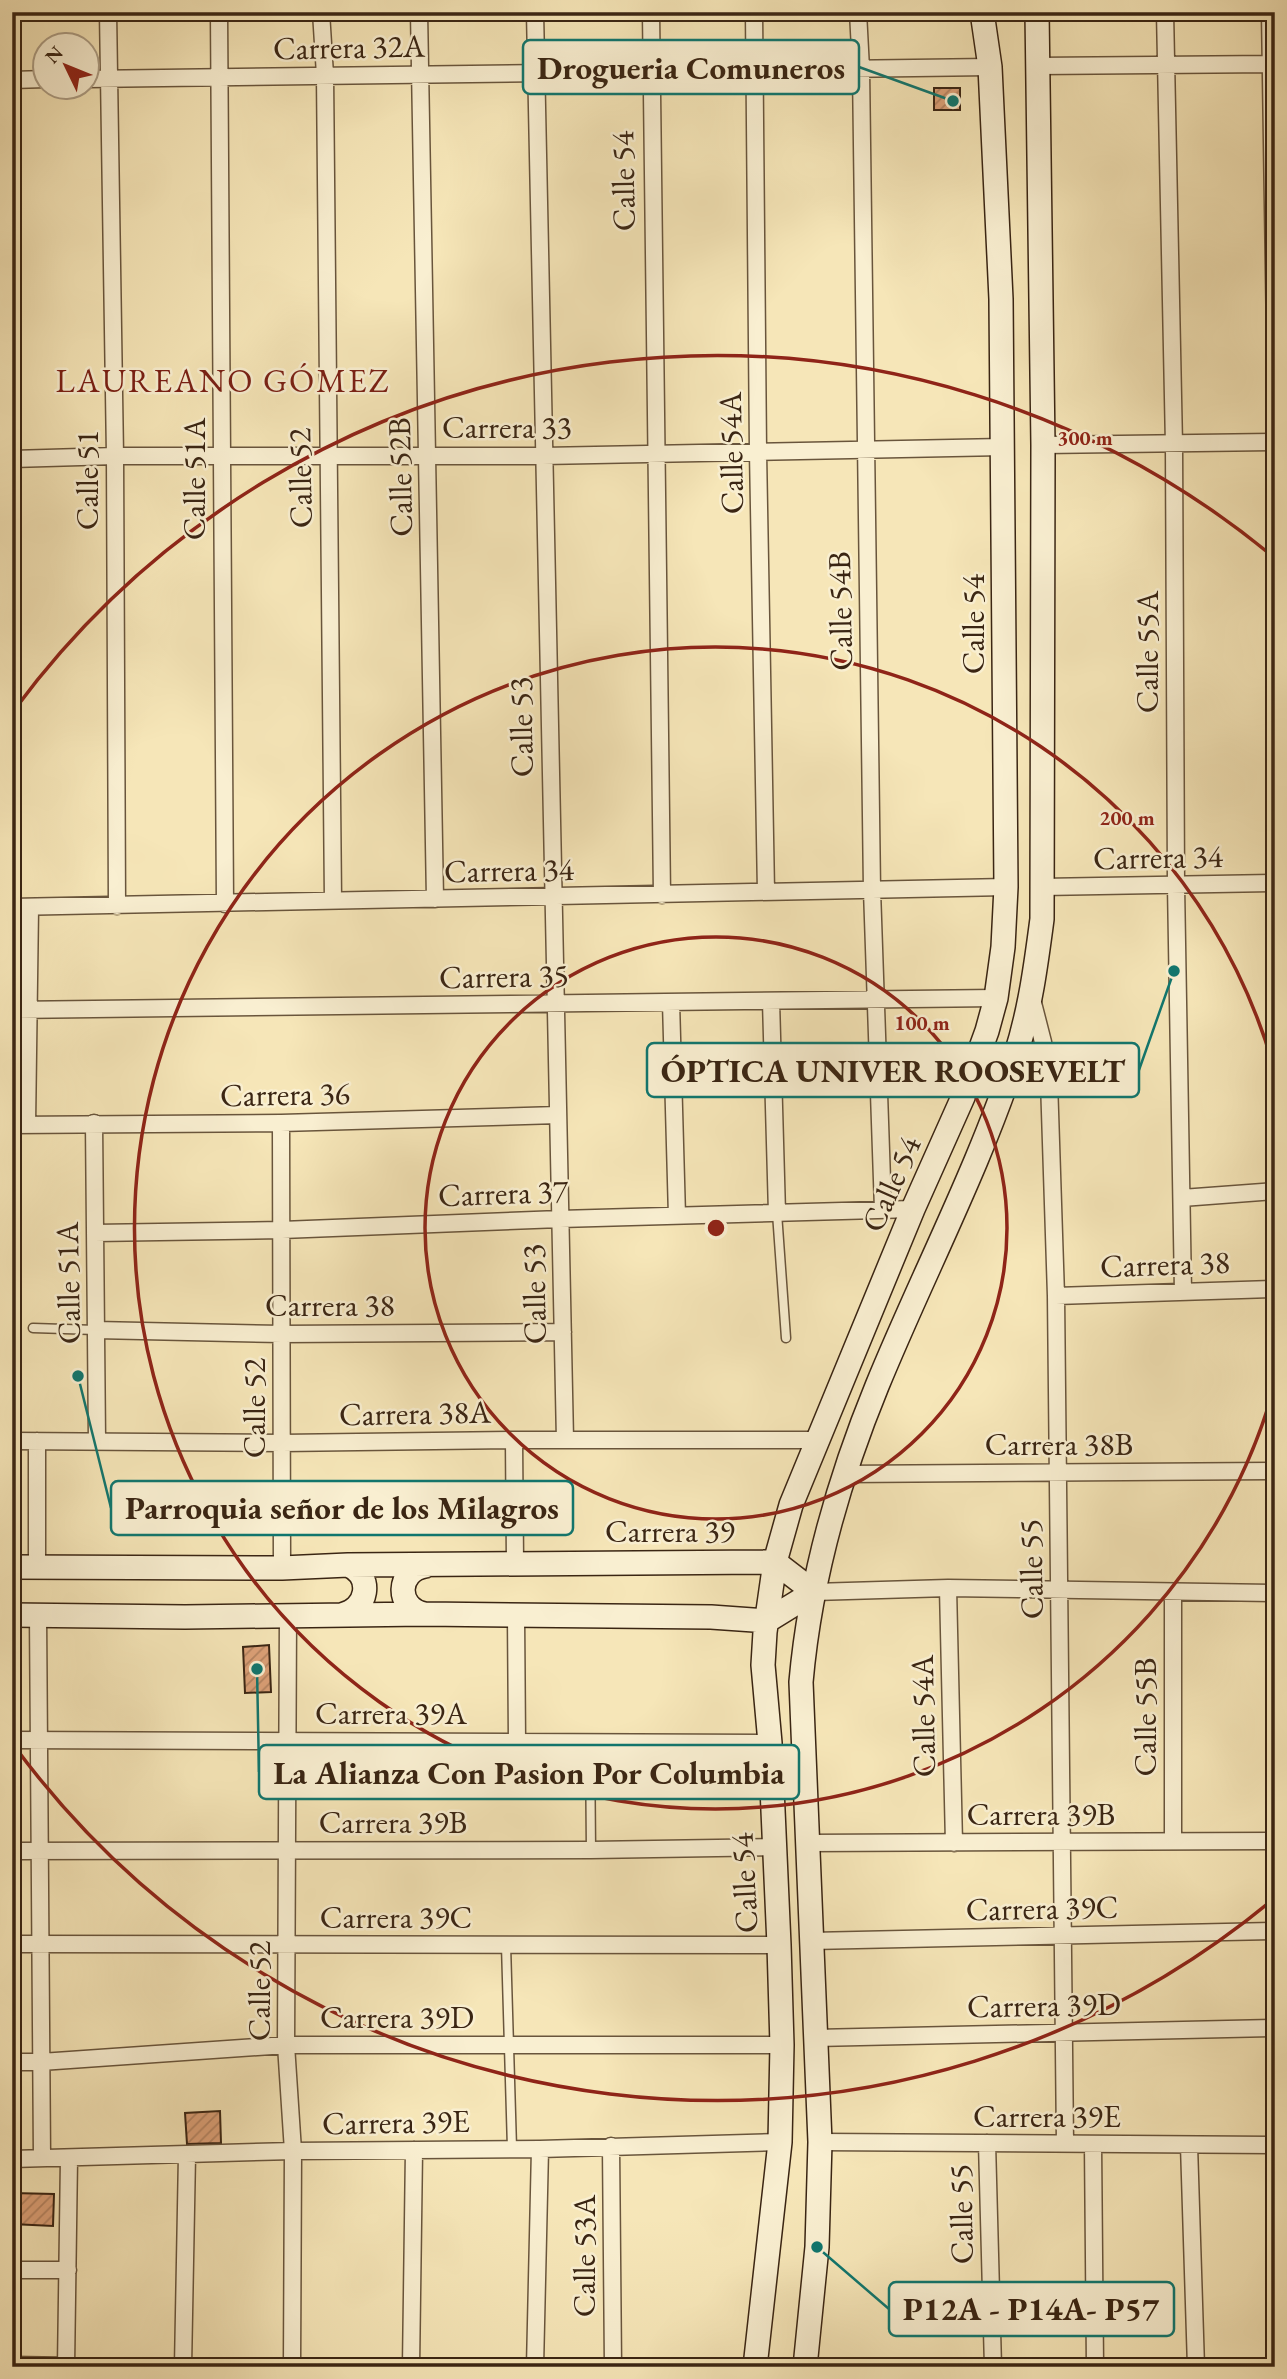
<svg xmlns="http://www.w3.org/2000/svg" width="1287" height="2379" viewBox="0 0 1287 2379" font-family="'EB Garamond',serif">
<defs>
<pattern id="building-hatch" width="6" height="6" patternUnits="userSpaceOnUse" patternTransform="scale(1.75)"><rect width="6" height="6" fill="#dda178"/><path d="M-1 1l2-2M0 6l6-6M5 7l2-2" fill="none" stroke="#b48361"/></pattern>
</defs>
<rect width="100%" height="100%" fill="#f6e6b8"/>
<filter id="stains"><feTurbulence type="fractalNoise" baseFrequency=".00286" numOctaves="4"/><feColorMatrix values="0 0 0 0 .2 0 0 0 0 .09 0 0 0 0 .02 0 0 0 .5 -.17"/></filter>
<radialGradient id="worn" r=".72"><stop offset=".6" stop-color="#630" stop-opacity="0"/><stop offset="1" stop-color="#630" stop-opacity=".3"/></radialGradient>
<path fill="#c1c38b" stroke="#7e744f" stroke-width="2" d="M806,2361L992,2362L993,2367H805Z"/>
<path fill="url(#building-hatch)" stroke="#3a2513" stroke-width="2" d="M934,88H960V110H934Z
M269,1645L271,1692L245,1693L243,1647Z
M220,2111L221,2143L187,2144L185,2113Z
M12,2193L54,2194L53,2226L12,2224Z"/>
<g fill="none" stroke-linecap="round" stroke-linejoin="round">
<g stroke="#69553c" stroke-width="11">
<path id="lane" d="M777,1213L786,1338
M33,1328L96,1330
M590,1742L591,1850
M506,1945L512,2148"/>
</g>
<g stroke="#69553c" stroke-width="19">
<path id="street" d="M108,12L115,456L117,906
M219,12L225,904
M321,12L325,75L333,901
M419,12L435,899
M535,12L565,1440
M651,12L662,895
M754,12L758,452L766,892
M858,12L861,69L872,890L883,1209
M1165,12L1174,445L1176,885L1183,1292
M1270,12L1275,337
M1037,66L1275,64
M88,79L990,67
M12,80L46,79
M1043,445L1275,442
M12,459L115,456H543L1003,447
M1042,887L1275,883
M12,907L1006,887
M1032,999L1043,1042L1049,1081L1056,1296L1065,2144
M771,1001L777,1213
M671,1002L677,1216
M12,1010L996,998
M94,1123L97,1441
M281,1123L282,1568
M12,1125L281,1123L558,1115
M27,1125L30,908
M1182,1198L1275,1191
M95,1233L282,1230L560,1219L913,1209
M1056,1296L1275,1289
M96,1330L282,1334L563,1332
M514,1440L515,1563
M12,1441L282,1443L514,1440H819
M37,1441V1567
M844,1474L1275,1471
M948,1588L954,1843
M814,1592L948,1588L1275,1593
M1173,1592V1841
M38,1615L42,2158
M288,1615L286,2045L293,2151L292,2367
M516,1616L517,1742
M12,1740L770,1743
M807,1843L1275,1841
M12,1851L591,1850L774,1847
M811,1941L1275,1931
M12,1944L779,1945
M815,2038L1275,2028
M12,2062H41L286,2045H782
M820,2142L1275,2145
M987,2143L993,2367
M1093,2144L1095,2367
M1189,2145L1196,2367
M611,2146L613,2367
M12,2159L293,2151L540,2149L780,2142
M12,2270H68
M12,2365L135,2367
M66,2367L69,2158
M183,2367L187,2155
M411,2367L414,2150
M535,2367L540,2149"/>
</g>
<g stroke="#3a2513" stroke-width="26">
<path id="secondary" d="M12,1567L282,1568L348,1565L775,1562L814,1592
M424,1614C395,1607 397,1571 425,1566
M12,1615L185,1617L424,1614L711,1617L767,1621L814,1592
M341,1615C368,1610 374,1576 348,1565
M755,2367L780,2142L782,2045L779,1945L770,1743L763,1665L765,1632L775,1562L791,1505L913,1209L963,1097L987,1031L996,998L1003,947L1006,887L1001,299L990,67L982,12
M805,2367L817,2247L820,2142L801,1682C810,1580 838,1481 877,1386C922,1276 980,1166 1016,1054C1030,1010 1036,965 1042,919L1043,445L1037,12"/>
</g>
<use href="#lane" stroke="#f9efd1" stroke-width="8"/>
<use href="#street" stroke="#f9efd1" stroke-width="16"/>
<use href="#secondary" stroke="#f9efd1" stroke-width="23"/>
</g>
<g fill="none" stroke="#8f2418" stroke-width="3.5">
<circle cx="716" cy="1228" r="291"/>
<path d="M1274 1388A581 581 0 1 1 1274 1068"/>
<path d="M1271 1901A872 872 0 0 1 15 1747M15 709A872 872 0 0 1 1271 555"/>
</g>
<g text-anchor="middle" stroke-width="5" stroke-linejoin="round" paint-order="stroke">
<g font-size="32" fill="#3a2513" stroke="#f9efd1">
<text transform="translate(349 47) rotate(-1)" y="11">Carrera 32A</text>
<text transform="translate(623 181) rotate(-91)" y="11">Calle 54</text>
<text x="507" y="438">Carrera 33</text>
<text transform="translate(731 453) rotate(-91)" y="11">Calle 54A</text>
<text transform="translate(400 477) rotate(-91)" y="11">Calle 52B</text>
<text transform="translate(300 478) rotate(-91)" y="11">Calle 52</text>
<text transform="translate(194 479) rotate(-90)" y="11">Calle 51A</text>
<text transform="translate(87 480) rotate(-90)" y="11">Calle 51</text>
<text transform="translate(840 611) rotate(-91)" y="11">Calle 54B</text>
<text transform="translate(973 624) rotate(-90)" y="11">Calle 54</text>
<text transform="translate(1147 652) rotate(-90)" y="11">Calle 55A</text>
<text transform="translate(521 727) rotate(-91)" y="11">Calle 53</text>
<text transform="translate(1158 857) rotate(-1)" y="11">Carrera 34</text>
<text transform="translate(509 870) rotate(-1)" y="11">Carrera 34</text>
<text transform="translate(504 976) rotate(-1)" y="11">Carrera 35</text>
<text transform="translate(285 1094) rotate(-1)" y="11">Carrera 36</text>
<text transform="translate(891 1184) rotate(-66)" y="11">Calle 54</text>
<text transform="translate(503 1193) rotate(-2)" y="11">Carrera 37</text>
<text transform="translate(1165 1264) rotate(-2)" y="11">Carrera 38</text>
<text transform="translate(68 1283) rotate(-91)" y="11">Calle 51A</text>
<text transform="translate(534 1294) rotate(-91)" y="11">Calle 53</text>
<text x="330" y="1316">Carrera 38</text>
<text transform="translate(254 1408) rotate(-90)" y="11">Calle 52</text>
<text transform="translate(415 1413) rotate(-1)" y="11">Carrera 38A</text>
<text x="1059" y="1455">Carrera 38B</text>
<text x="670" y="1542">Carrera 39</text>
<text transform="translate(1031 1569) rotate(-91)" y="11">Calle 55</text>
<text x="391" y="1724">Carrera 39A</text>
<text transform="translate(923 1716) rotate(-91)" y="11">Calle 54A</text>
<text transform="translate(1145 1717) rotate(-90)" y="11">Calle 55B</text>
<text x="1041" y="1825">Carrera 39B</text>
<text x="393" y="1833">Carrera 39B</text>
<text transform="translate(744 1883) rotate(-93)" y="11">Calle 54</text>
<text transform="translate(1042 1908) rotate(-1)" y="11">Carrera 39C</text>
<text x="396" y="1928">Carrera 39C</text>
<text transform="translate(259 1991) rotate(-90)" y="11">Calle 52</text>
<text transform="translate(1044 2005) rotate(-1)" y="11">Carrera 39D</text>
<text x="397" y="2028">Carrera 39D</text>
<text x="1047" y="2127">Carrera 39E</text>
<text transform="translate(396 2122) rotate(-1)" y="11">Carrera 39E</text>
<text transform="translate(961 2214) rotate(-91)" y="11">Calle 55</text>
<text transform="translate(584 2256) rotate(-90)" y="11">Calle 53A</text>
</g>
<g font-size="33" letter-spacing="2" fill="#7a1f14" stroke="#f9efd1">
<text x="223" y="392">LAUREANO GÓMEZ</text>
</g>
</g>
<circle cx="716" cy="1228" r="10" fill="#8f2418" stroke="#f9efd1" stroke-width="3.5"/>
<g font-size="21" text-anchor="middle" font-weight="bold" fill="#8f2418" stroke="#f9efd1" stroke-width="5" stroke-linejoin="round" paint-order="stroke">
<text x="1085" y="445">300 m</text>
<text x="1127" y="825">200 m</text>
<text x="922" y="1030">100 m</text>
</g>
<path fill="none" stroke="#0f766e" stroke-width="2.5" d="M953 101L859 67M1174 971L1139 1070M78 1376L111 1508M257 1669L259 1772M817 2247L889 2309"/>
<g fill="#0f766e" stroke="#f9efd1" stroke-width="2.5">
<circle cx="953" cy="101" r="7"/>
<circle cx="1174" cy="971" r="7"/>
<circle cx="78" cy="1376" r="7"/>
<circle cx="257" cy="1669" r="7"/>
<circle cx="817" cy="2247" r="7"/>
</g>
<g fill="#f9efd1" stroke="#0f766e" stroke-width="2.5">
<rect x="523" y="40" width="336" height="54" rx="7"/>
<rect x="647" y="1043" width="492" height="54" rx="7"/>
<rect x="111" y="1481" width="462" height="54" rx="7"/>
<rect x="259" y="1745" width="540" height="54" rx="7"/>
<rect x="889" y="2282" width="285" height="54" rx="7"/>
</g>
<g font-size="33" text-anchor="middle" font-weight="bold" fill="#3a2513">
<text x="691" y="79">Drogueria Comuneros</text>
<text x="893" y="1082">ÓPTICA UNIVER ROOSEVELT</text>
<text x="342" y="1519">Parroquia señor de los Milagros</text>
<text x="529" y="1784">La Alianza Con Pasion Por Columbia</text>
<text x="1031" y="2320">P12A - P14A- P57</text>
</g>
<rect width="1287" height="2379" fill="none" stroke="#f6e6b8" stroke-width="42"/>
<rect x="14" y="14" width="1259" height="2351" fill="none" stroke="#3a2513" stroke-width="3.5"/>
<rect x="21" y="21" width="1245" height="2337" fill="none" stroke="#3a2513" stroke-width="2"/>
<g transform="translate(66 66) rotate(313)"><circle r="33" fill="#f9efd1" stroke="#ad9e85" stroke-width="2"/>
<path d="M0-5L12 26L0 18L-12 26Z" fill="#8f2418"/>
<text y="-10" font-size="19" font-weight="bold" text-anchor="middle" fill="#3a2513">N</text>
</g>
<rect width="100%" height="100%" filter="url(#stains)"/>
<rect width="100%" height="100%" fill="url(#worn)"/>
</svg>
